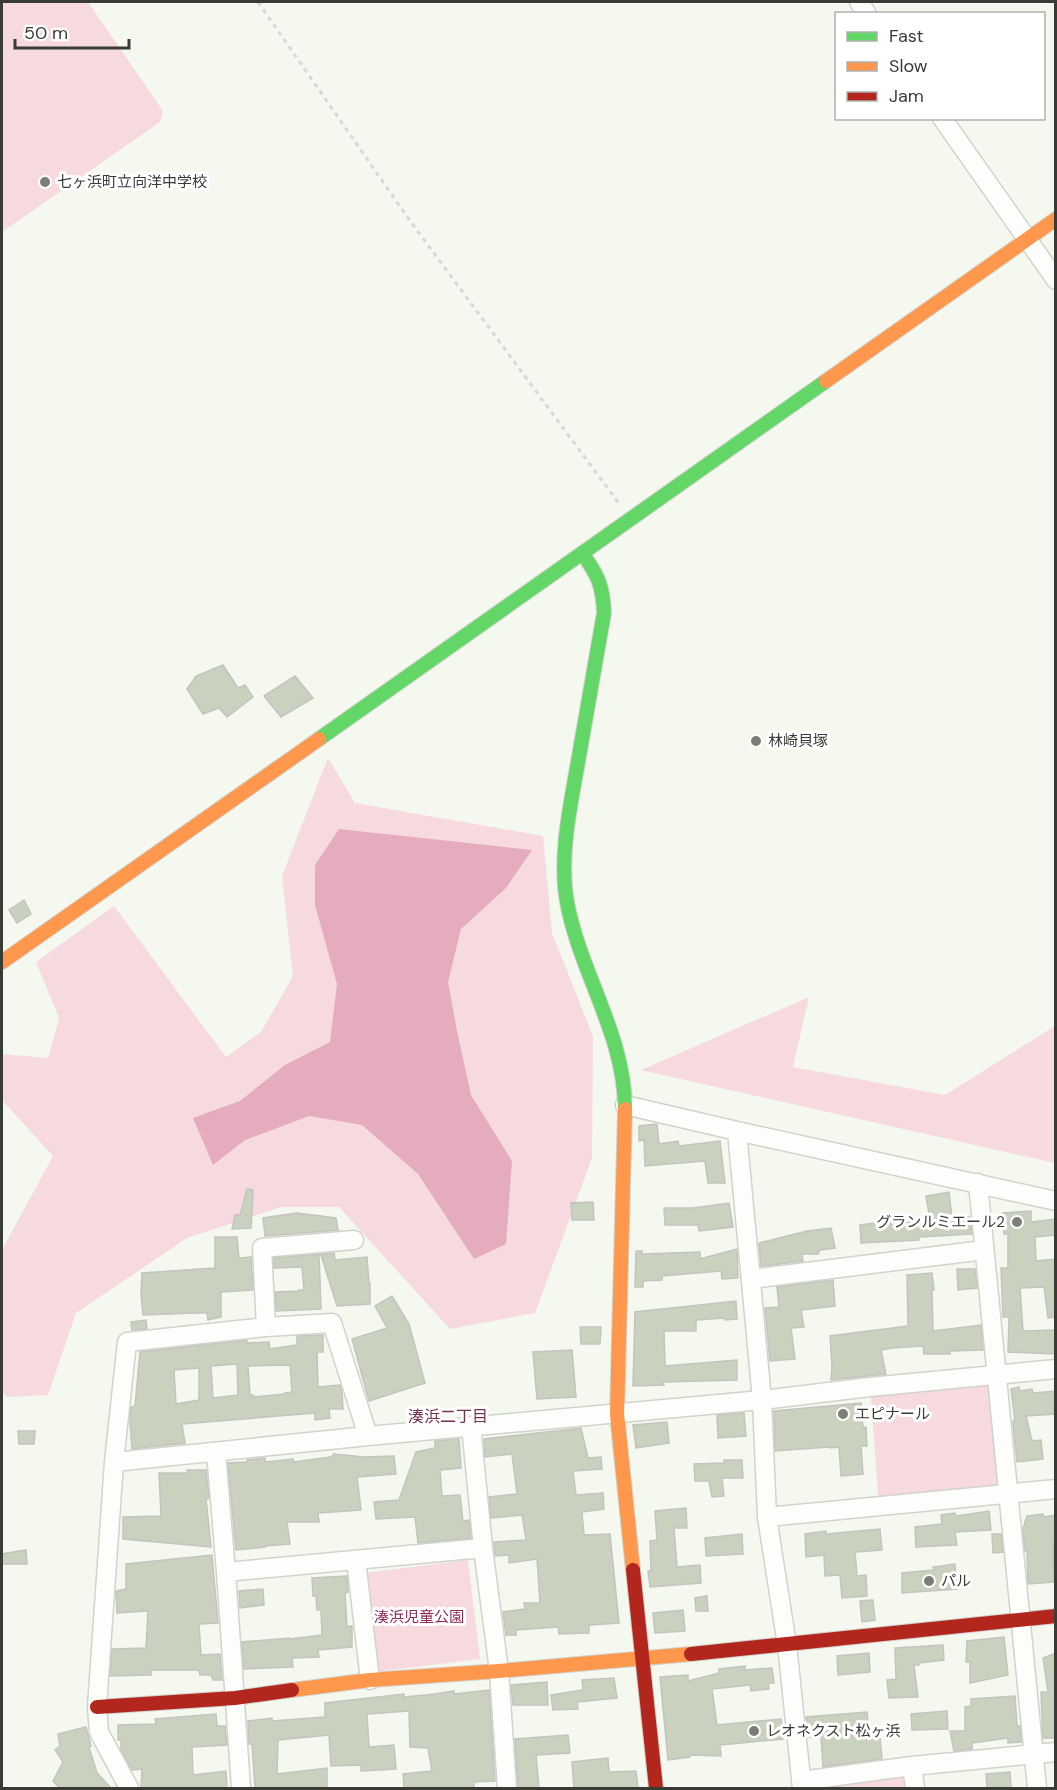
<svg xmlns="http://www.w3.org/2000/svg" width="1057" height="1790" viewBox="0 0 1057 1790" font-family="'DM Sans','Noto Sans JP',sans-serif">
<rect width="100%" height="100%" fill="#f4f8ee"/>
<path fill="#f6dadf" d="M2,2H88L163,111L160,122L2,232Z
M328,758L355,803L543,836L552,933L593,1036L592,1158L535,1313L450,1329L339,1207H281L187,1238L76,1313L48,1395L7,1397L2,1391V1250L53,1156L2,1100V1054L48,1058L59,1018L36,962L114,906L226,1057L261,1032L293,976L282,876Z
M809,997L793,1067L945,1095L1055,1026V1163L641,1070Z
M996,1375L1008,1494L879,1506L870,1387Z
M468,1560L480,1659L374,1672L363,1573Z
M910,1777L911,1788H813L815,1786Z"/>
<path fill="#e5acbe" d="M339,829L532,850L506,888L461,929L448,982L457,1031L471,1095L512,1161L506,1244L474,1259L418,1174L362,1125L309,1116L245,1140L213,1165L193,1118L240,1101L285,1065L330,1042L337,984L315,905V865Z"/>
<path fill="#cad2bf" stroke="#c2c5be" stroke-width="1.5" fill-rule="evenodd" d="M223,665L238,688L245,685L253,697L227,717L219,708L203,714L187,689L196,676Z
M295,676L313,698L281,717L264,696Z
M24,900L31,914L17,923L9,910Z
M657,1124L659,1144L678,1141L679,1146L720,1141L725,1183H708L705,1161L645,1166L644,1140L639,1141V1126Z
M247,1189L253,1190L251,1228L232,1229L235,1215H240Z
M949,1192L952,1217H970L972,1234L919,1237V1240L861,1243L860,1225L891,1221V1225L930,1219L926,1196Z
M593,1202L594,1220H572L571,1203Z
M729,1203L733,1227L699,1231L698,1225H665L664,1208H693Z
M1031,1211V1222L1056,1219V1235L1035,1237L1036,1261L1056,1259V1317L1048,1318L1044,1287L1020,1288L1023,1331L1056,1330V1354L1008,1352L1009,1317H1003L1001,1268H1008V1234H1004L1002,1213Z
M297,1213L336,1218L338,1230L265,1236L263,1218Z
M831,1228L835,1248L820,1250L818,1254H802L803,1261L761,1266L759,1243L807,1231Z
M215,1237H237L239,1258L251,1257L253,1290L221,1292V1317L208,1320L207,1313H196L143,1315L141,1293L142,1273L215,1268Z
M737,1249L738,1278L722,1279L721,1271L662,1276V1280L643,1281V1287H635L636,1251H642V1254L700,1252V1259Z
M334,1253L335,1260L367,1257L369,1283H370V1304L337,1306L321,1255H319L321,1309L276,1311L275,1292L299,1291V1290H304L302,1267L274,1268V1258Z
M957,1269H975L977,1288L958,1290Z
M932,1273L934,1290H932L933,1331L981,1325L983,1350L950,1351V1354H924L923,1346L892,1348L881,1350L886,1374L831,1380L832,1366L830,1336L908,1326L907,1275Z
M833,1280L835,1306L801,1310L804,1327L791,1328L795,1359L770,1361L765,1308L779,1307L777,1287Z
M392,1296L409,1324L425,1383L369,1401L352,1339L387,1328L375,1306Z
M736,1301L737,1319L725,1320V1318L696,1320V1331H664L665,1366L737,1360V1380L663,1382L664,1385L633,1386L635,1312Z
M146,1320L147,1329L132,1330L131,1322Z
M580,1327H601L600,1344H581Z
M323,1335V1352H317L318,1387L340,1385L342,1393L343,1409H329L330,1418L315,1420V1413L182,1424L185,1443L132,1449L130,1422L131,1407L135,1406L140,1352L247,1340V1343L269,1342L270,1349L297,1345V1336ZM237,1364L238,1395L213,1398L211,1366ZM290,1365L292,1392L285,1393V1394L254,1397L253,1395H250L248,1366ZM199,1368V1400L176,1404L174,1370Z
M572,1350L576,1397L537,1399L533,1352Z
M1019,1387L1020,1391L1032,1389L1033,1393L1056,1391V1414L1026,1416L1032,1441L1041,1440L1043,1459L1017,1462L1013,1424V1421H1015L1011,1389Z
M861,1403L863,1428L866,1427L867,1446H861L863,1474L841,1476L839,1447L830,1448L829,1447L775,1451L774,1411Z
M744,1413L746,1436L718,1438L717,1415Z
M667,1422L669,1443L636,1448L633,1425Z
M581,1428L588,1458L601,1457L602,1469L573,1471L576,1495L603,1493L604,1509L582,1512L584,1535L610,1534L619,1623L589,1625V1633L559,1634L558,1627L516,1630V1635H506L503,1612L525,1609L524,1603H540L537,1559L509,1563V1555L495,1556L494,1542L526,1540L522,1515L491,1518L489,1497L517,1494L512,1454L485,1457L484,1439Z
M18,1431H35L34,1444H19Z
M459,1439L461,1468L440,1470L442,1496L460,1495L463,1521L469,1520L471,1538L418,1543L415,1517L376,1519L374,1502L399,1500L416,1452L435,1448V1441Z
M334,1454L364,1457L394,1456L396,1474L357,1477L361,1510L318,1513L319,1522H287L290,1544L264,1546L265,1547L236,1550L228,1463L247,1462V1460L265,1458V1462L293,1459L294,1462L331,1457Z
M724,1460H742L743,1478H722L724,1496L712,1497L709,1481H695L694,1464L724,1463Z
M187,1470H206L209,1498L206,1499L211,1547L123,1539V1517L161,1516L159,1473H188Z
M686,1508L687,1528H674L677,1567L700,1565L701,1583L650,1587L648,1571H651L650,1541L657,1540L655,1511Z
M989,1511L991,1530L955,1532L957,1545L916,1547L915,1527L942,1524L941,1515L955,1513L956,1516Z
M1043,1514L1044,1517L1056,1515V1537H1053L1054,1582L1028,1584L1027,1551H1025L1023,1528L1027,1516Z
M880,1529L882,1550L855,1552L857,1576L866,1575L867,1596L842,1598L840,1575L825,1576L824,1555L806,1557L805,1534L826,1531V1534Z
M742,1534L743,1554L706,1556L705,1538Z
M992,1534H1001L1003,1552L993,1553Z
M26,1550L27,1564H2V1554Z
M212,1555L218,1623L199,1624L201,1655L220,1654L222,1680H213L211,1675H200L199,1670H151V1675L110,1676L112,1649L146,1648L148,1611L117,1613L116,1591L126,1589V1564Z
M955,1564L957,1589L902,1593V1573L934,1570L933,1567Z
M347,1576L348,1592L345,1593L347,1627L352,1626V1647L318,1650L319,1657L292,1658L293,1667L244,1669L242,1642L290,1638V1639L322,1635L321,1610H317L316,1596H313L312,1578Z
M263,1589L264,1605L240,1608L239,1591Z
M707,1596L708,1611H696L695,1598Z
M873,1600L875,1620L862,1622L860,1601Z
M683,1610L685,1631L655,1633L653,1613Z
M1004,1637L1008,1675L970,1683V1662H966L967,1641Z
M943,1645L944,1660L919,1663V1665H914L918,1697L889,1698L887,1680L896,1679L895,1648Z
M869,1653L870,1672L838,1675L837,1656Z
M1056,1653V1738H1043L1041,1692H1048L1043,1658Z
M745,1666V1670L772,1668L774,1683H768L769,1689L751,1691L750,1685L712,1689L717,1725L781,1719L783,1739L720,1745L721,1756L690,1755V1757L668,1760L660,1677L688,1675V1681L719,1673V1669Z
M614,1678L617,1698L577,1702L578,1709L553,1710L551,1695L583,1690L582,1680Z
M547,1682L548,1705H513L511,1685Z
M489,1690L495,1781L474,1782V1788H404L403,1774L432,1771L428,1748L410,1747L409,1711L367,1714L369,1747L394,1745L396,1769L361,1771V1765L331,1766L329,1735L278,1740L277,1774L327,1768V1788H255L252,1744H249L248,1721L272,1718V1721L325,1717V1703L404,1694V1697L435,1694L454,1691V1694Z
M1015,1696L1017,1726H1020L1021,1742L1008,1743V1738L972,1743V1749L954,1751L950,1731H965V1707L971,1706V1699Z
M947,1711L948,1729L912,1730L911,1714Z
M867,1712L870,1739L880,1738L882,1759L823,1767L821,1737H808L806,1717Z
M216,1714L217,1726H225L227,1745L192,1747L193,1775L226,1771L227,1788H141L142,1769L132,1770L121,1749V1740H118V1725L156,1724L155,1719Z
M86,1727L91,1746L89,1747L97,1773L111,1788H60L53,1781L63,1762L55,1750L60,1746L58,1734Z
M568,1735L570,1753L536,1755L539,1788H518L515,1739Z
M608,1758L609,1772L636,1771L638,1788H574L572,1762Z
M1010,1772L1011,1788H987L986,1774Z"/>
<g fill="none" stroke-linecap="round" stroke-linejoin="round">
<g stroke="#d1d3cc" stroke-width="21">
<path id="street" d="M859,2L867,14
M942,118L1056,280
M625,1105L737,1131L1056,1201
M737,1131L762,1400L767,1517L787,1645L802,1788
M978,1183L1037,1788
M751,1279L984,1250
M266,1327L262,1248L354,1240
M471,1426L483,1548L499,1671L507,1788
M216,1452L226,1572L241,1788
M114,1462L368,1436L762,1400L870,1387L1056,1369
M767,1517L1056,1489
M356,1560L370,1680
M226,1572L483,1548
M912,1766L915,1788
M801,1781L912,1766L1056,1752
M129,1788L99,1732L97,1707L114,1462L127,1342L266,1327L332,1323L368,1436"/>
</g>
<g stroke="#d1d3cc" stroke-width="16">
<path id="fast" d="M582,553C598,575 603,586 604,613C595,663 587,712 578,762C570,808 559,856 567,902C580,973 625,1035 625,1109
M319,739L826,381"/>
</g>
<g stroke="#d1d3cc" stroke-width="16">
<path id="slow" d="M826,381L1056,219
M2,962L319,739
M625,1109L617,1414L633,1570
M292,1690L370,1680L499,1671L691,1654"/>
</g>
<g stroke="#d1d3cc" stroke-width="16">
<path id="jam" d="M633,1570L656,1788
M691,1654L1056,1616
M97,1707L235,1698L292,1690"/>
</g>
<path stroke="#d8d9d6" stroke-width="3" stroke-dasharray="4.5 4.5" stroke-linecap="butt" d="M258,2L408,218L620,505"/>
<use href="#street" stroke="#fdfefc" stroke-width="18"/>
<use href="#fast" stroke="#63d668" stroke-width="14"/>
<use href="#slow" stroke="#ff974d" stroke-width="14"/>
<use href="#jam" stroke="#b3261e" stroke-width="14"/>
</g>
<g fill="#7a7e76" stroke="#fff" stroke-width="2">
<circle cx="45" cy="182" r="6"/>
<circle cx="756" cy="741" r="6"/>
<circle cx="1017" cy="1222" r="6"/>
<circle cx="843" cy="1414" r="6"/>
<circle cx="929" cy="1581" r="6"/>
<circle cx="754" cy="1731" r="6"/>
</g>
<g text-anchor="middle" stroke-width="6" stroke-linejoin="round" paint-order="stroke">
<g font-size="15" fill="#393c35" stroke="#fff" text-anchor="start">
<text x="57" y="187">七ヶ浜町立向洋中学校</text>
<text x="768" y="746">林崎貝塚</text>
<text x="1005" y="1227" text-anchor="end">グランルミエール2</text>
<text x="855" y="1419">エピナール</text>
<text x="941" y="1586">パル</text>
<text x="766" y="1736">レオネクスト松ヶ浜</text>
</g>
<g font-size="15" fill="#8c2b55" stroke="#fff">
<text x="419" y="1622">湊浜児童公園</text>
</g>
<g font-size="16" fill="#75324d" stroke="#fff">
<text x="448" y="1422">湊浜二丁目</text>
</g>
</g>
<rect width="1057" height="1790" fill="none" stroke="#393c35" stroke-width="6"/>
<rect x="835" y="12" width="210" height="108" fill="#ffffff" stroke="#b0b1ae" stroke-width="1.5"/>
<rect x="847" y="32" width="30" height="9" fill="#63d668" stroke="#b0b1ae" stroke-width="1.5"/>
<text x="889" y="42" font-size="18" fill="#393c35">Fast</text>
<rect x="847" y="62" width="30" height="9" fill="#ff974d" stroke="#b0b1ae" stroke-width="1.5"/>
<text x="889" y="72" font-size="18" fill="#393c35">Slow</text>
<rect x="847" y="92" width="30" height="9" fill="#b3261e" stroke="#b0b1ae" stroke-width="1.5"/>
<text x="889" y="102" font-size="18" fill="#393c35">Jam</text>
<path d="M15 39v9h114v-9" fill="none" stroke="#393c35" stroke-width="3"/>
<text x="24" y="39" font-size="18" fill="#393c35" stroke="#ffffff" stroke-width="4.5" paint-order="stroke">50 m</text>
</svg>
